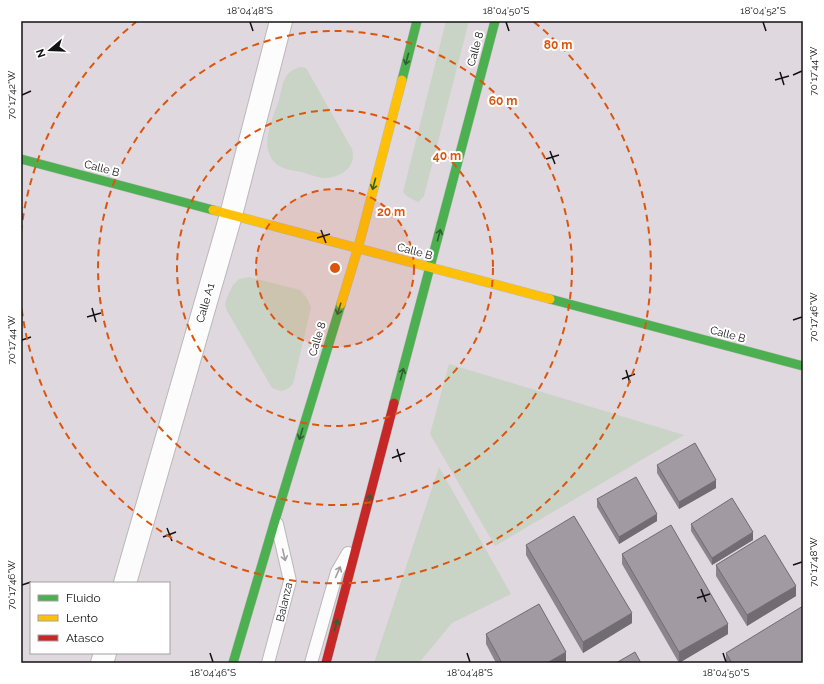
<svg xmlns="http://www.w3.org/2000/svg" width="824" height="684" viewBox="0 0 824 684" font-family="Raleway,sans-serif">
<rect width="100%" height="100%" fill="#ece8ec"/>
<path fill="#dfd8df" fill-rule="evenodd" d="M21,21H803V663H21ZM31,583H169V653H31Z"/>
<path fill="#cad4c6" d="M446,21H469L424,196L418,202L408,197L403,192Z
M301,67L306,68L352,149C353,154 354,159 351,164C347,173 333,179 323,178C316,177 309,174 302,172C295,171 287,170 281,167C275,164 271,159 269,153C263,139 274,114 279,100C283,84 283,71 301,67Z
M249,277L300,290L307,298L311,308L293,384C285,392 281,392 272,388L227,311L225,304L228,295L233,285L239,279Z
M449,364L684,435L495,546L430,434Z
M439,467L511,594L452,623L419,663H374Z"/>
<g fill="none" stroke-linecap="round" stroke-linejoin="round">
<g stroke="#bab8ba" stroke-width="14">
<path id="lane" d="M268,663L290,581L277,524
M311,663L337,572L348,553"/>
</g>
<g stroke="#bab8ba" stroke-width="24">
<path id="street" d="M125,583L231,215L281,21
M102,663L105,653"/>
</g>
<g stroke="#bab8ba" stroke-width="10">
<path id="fast" d="M402,80L417,21
M21,159L213,210
M550,299L803,366
M394,403L495,21
M233,663L276,517L341,304"/>
</g>
<g stroke="#bab8ba" stroke-width="10">
<path id="slow" d="M213,210L550,299
M341,304L358,248L402,80"/>
</g>
<g stroke="#bab8ba" stroke-width="10">
<path id="jam" d="M326,663L394,403"/>
</g>
<use href="#lane" stroke="#fcfcfc" stroke-width="12"/>
<use href="#street" stroke="#fcfcfc" stroke-width="22"/>
<use href="#fast" stroke="#4caf50" stroke-width="9"/>
<use href="#slow" stroke="#ffc107" stroke-width="9"/>
<use href="#jam" stroke="#c62828" stroke-width="9"/>
</g>
<path fill="#8b848c" d="M657,465L716,488L679,509L657,473Z
M597,499L657,521L619,544L597,507Z
M691,524L753,540L712,565L691,531Z
M526,545L632,623L583,653L526,555Z
M622,554L728,634L679,663L622,564Z
M716,565L796,596L747,626L716,576Z
M486,634L566,662L565,663H496L486,644Z
M726,653L803,663H726Z"/>
<path fill="#716c72" d="M716,480V488L679,509V502Z
M657,514V521L619,544V537Z
M753,532V540L712,565V558Z
M796,586V596L747,626V615Z
M632,613V623L583,653V642Z
M728,624V634L679,663V652Z
M566,652V662L565,663H547Z"/>
<path fill="#a29aa3" stroke="#716c72" d="M695,443L716,480L679,502L657,465Z
M636,477L657,514L619,537L597,499Z
M732,498L753,532L712,558L691,524Z
M574,516L632,613L583,642L526,545Z
M671,525L728,624L679,652L622,554Z
M765,535L796,586L747,615L716,565Z
M539,604L566,652L547,663H502L486,634Z
M803,606V663H732L726,653Z
M635,652L641,663H616Z"/>
<defs><path id="oneway-shaft" d="M-6 0H5M1.5-3L5.5 0L1.5 3" fill="none" stroke-width="1.6" stroke-linecap="round" stroke-linejoin="round"/></defs>
<g stroke="#306032">
<use href="#oneway-shaft" transform="translate(407 59) rotate(105)"/>
<use href="#oneway-shaft" transform="translate(374 184) rotate(105)"/>
<use href="#oneway-shaft" transform="translate(439 235) rotate(-75)"/>
<use href="#oneway-shaft" transform="translate(339 309) rotate(107)"/>
<use href="#oneway-shaft" transform="translate(402 374) rotate(-75)"/>
<use href="#oneway-shaft" transform="translate(301 434) rotate(107)"/>
<use href="#oneway-shaft" transform="translate(369 500) rotate(-75)"/>
<use href="#oneway-shaft" transform="translate(336 625) rotate(-75)"/>
</g>
<g stroke="#9f9e9f">
<use href="#oneway-shaft" transform="translate(284 555) rotate(77)"/>
<use href="#oneway-shaft" transform="translate(338 572) rotate(-66)"/>
</g>
<path fill="none" stroke="#131113" stroke-width="1.5" d="M250,22L253,31M506,22L509,31M763,22L766,31M780,72L784,85M793,75L802,71M775,80L789,76M22,95L31,91M550,151L555,164M546,159L559,155M321,230L326,243M317,238L330,234M92,308L96,322M87,317L101,313M793,320L802,317M22,340L31,337M626,370L630,383M622,379L635,374M397,449L401,462M392,458L405,453M167,528L172,541M163,537L176,532M793,565L802,562M22,585L31,582M701,589L706,602M697,598L710,594M210,653L213,662M467,653L470,662M723,653L726,662"/>
<circle cx="335" cy="268" r="79" fill="#dd550c" fill-opacity=".12"/>
<g fill="none" stroke="#dd550c" stroke-width="2" stroke-dasharray="7 5">
<circle cx="335" cy="268" r="79"/>
<circle cx="335" cy="268" r="158"/>
<circle cx="335" cy="268" r="237"/>
<path d="M21 232A316 316 0 0 1 136 22M534 22A316 316 0 1 1 21 304"/>
</g>
<g text-anchor="middle" stroke-width="4" stroke-linejoin="round" paint-order="stroke">
<g font-size="11" fill="#131113" stroke="#fff">
<text transform="translate(475 49) rotate(-75)" y="4">Calle 8</text>
<text transform="translate(102 168) rotate(15)" y="4">Calle B</text>
<text transform="translate(415 251) rotate(15)" y="4">Calle B</text>
<text transform="translate(205 303) rotate(-74)" y="4">Calle A1</text>
<text transform="translate(728 334) rotate(15)" y="4">Calle B</text>
<text transform="translate(317 339) rotate(-73)" y="4">Calle 8</text>
<text transform="translate(284 602) rotate(-77)" y="4">Balanza</text>
</g>
</g>
<circle cx="335" cy="268" r="6" fill="#dd550c" stroke="#fff" stroke-width="2"/>
<g font-size="12" text-anchor="middle" font-weight="bold" fill="#dd550c" stroke="#fff" stroke-width="4" stroke-linejoin="round" paint-order="stroke">
<text x="558" y="49">80 m</text>
<text x="503" y="105">60 m</text>
<text x="447" y="160">40 m</text>
<text x="391" y="216">20 m</text>
</g>
<rect width="824" height="684" fill="none" stroke="#ffffff" stroke-width="44"/>
<rect x="30" y="582" width="140" height="72" fill="#ffffff" stroke="#a1a0a1"/>
<rect x="38" y="595" width="20" height="6" fill="#4caf50" stroke="#a1a0a1"/>
<text x="66" y="602" font-size="12" fill="#131113">Fluido</text>
<rect x="38" y="615" width="20" height="6" fill="#ffc107" stroke="#a1a0a1"/>
<text x="66" y="622" font-size="12" fill="#131113">Lento</text>
<rect x="38" y="635" width="20" height="6" fill="#c62828" stroke="#a1a0a1"/>
<text x="66" y="642" font-size="12" fill="#131113">Atasco</text>
<g transform="translate(50 50) rotate(251)" stroke="#ffffff" stroke-width="3" paint-order="stroke">
<path d="M0-3L7 15L0 10L-7 15Z" fill="#131113"/>
<text y="-6" font-size="11" font-weight="bold" text-anchor="middle" fill="#131113">N</text>
</g>
<rect x="22" y="22" width="780" height="640" fill="none" stroke="#131113" stroke-width="1.5"/>
<g font-size="10" text-anchor="middle" fill="#131113">
<text x="250" y="14">18°04'48"S</text>
<text x="506" y="14">18°04'50"S</text>
<text x="763" y="14">18°04'52"S</text>
<text transform="translate(813 71) rotate(-90)" y="4">70°17'44"W</text>
<text transform="translate(11 95) rotate(-90)" y="4">70°17'42"W</text>
<text transform="translate(813 317) rotate(-90)" y="4">70°17'46"W</text>
<text transform="translate(11 340) rotate(-90)" y="4">70°17'44"W</text>
<text transform="translate(813 562) rotate(-90)" y="4">70°17'48"W</text>
<text transform="translate(11 585) rotate(-90)" y="4">70°17'46"W</text>
<text x="213" y="676">18°04'46"S</text>
<text x="470" y="676">18°04'48"S</text>
<text x="726" y="676">18°04'50"S</text>
</g>
</svg>
